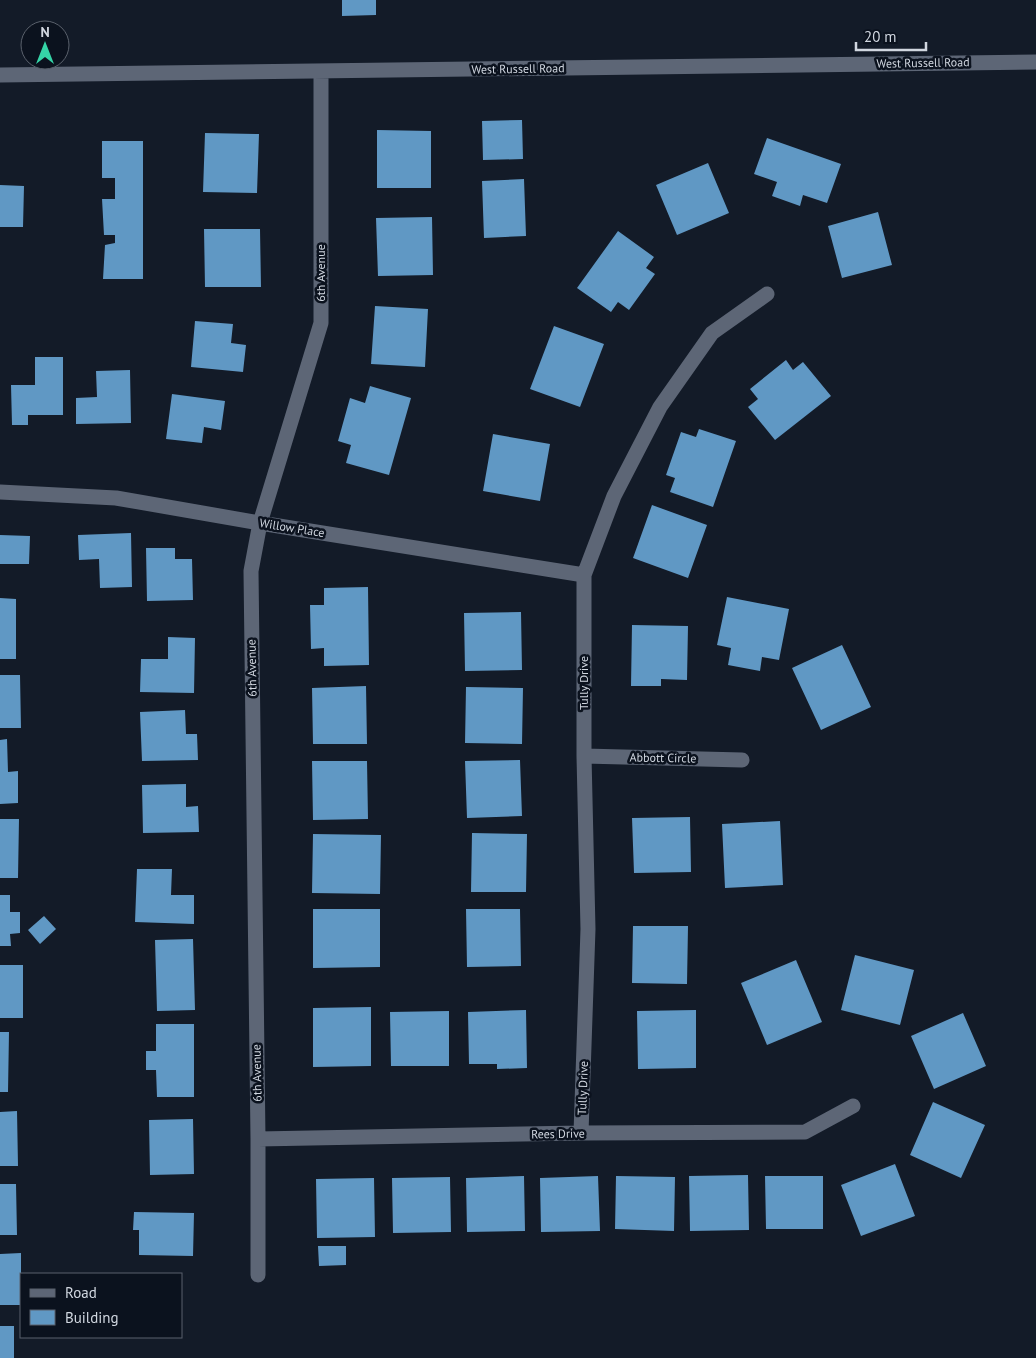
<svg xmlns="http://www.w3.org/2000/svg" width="1036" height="1358" viewBox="0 0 1036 1358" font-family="'PT Sans',sans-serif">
<rect width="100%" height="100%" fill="#131b28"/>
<path fill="#6098c4" d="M342,0H376V15L342,16Z
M522,120L523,159L483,160L482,121Z
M377,130L431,131V188H377Z
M205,133L259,134L257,193L203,192Z
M767,138L841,164L827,203L803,195L800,206L772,196L777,182L754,174Z
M102,141H143V279H103L105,245L115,243V235H104L102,199H115V178H102Z
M708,163L729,213L677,235L656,185Z
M524,179L526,236L484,238L482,181Z
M0,185L24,186L23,227H0Z
M878,212L892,265L842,278L828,226Z
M432,217L433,275L378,276L376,218Z
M204,229H260L261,287H205Z
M618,231L654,257L646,268L655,274L629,310L618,302L611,312L577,288Z
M375,306L428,309L425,367L371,364Z
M195,321L233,324L231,343L246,345L243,372L191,367Z
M554,326L604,344L580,407L530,389Z
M35,357H63V415H28V425H12L11,385H35Z
M786,360L793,370L803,362L831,396L775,440L748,407L758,399L750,389Z
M130,370L131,423L76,424V398L97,397L96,371Z
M370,386L411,398L389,475L346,463L351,445L338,441L350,398L365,403Z
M172,394L225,401L221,430L204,427L202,443L166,439Z
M699,429L736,441L713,507L670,492L675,478L666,475L681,432L696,437Z
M493,434L550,444L540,501L483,491Z
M652,505L707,525L688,578L633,558Z
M131,533L132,587L100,588L99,559L79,560L78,535Z
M0,535L30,536L29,564H0Z
M146,548H175V559H192L193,600L147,601Z
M368,587L369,665L324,666V648L311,649L310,605H324V588Z
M727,597L789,609L779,660L762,657L760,671L728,665L731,648L717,645Z
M0,598L16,599V659H0Z
M521,612L522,670L465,671L464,613Z
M632,625L688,626L687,680L661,679V686H631Z
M168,637L195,638L194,693L140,692L141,659H168Z
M842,645L871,707L821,730L792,668Z
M0,675H20L21,728H0Z
M366,686L367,744H313L312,688Z
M466,687L523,688L522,744L465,743Z
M185,710L186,734H197L198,760L142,761L140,712Z
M7,739L8,772L18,771V803L0,804V740Z
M520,760L522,816L467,818L465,761Z
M312,761H367L368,819L313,820Z
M186,784V807L198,806L199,832L143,833L142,785Z
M690,817L691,872L634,873L632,818Z
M0,819H19L18,878H0Z
M780,821L783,885L725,888L722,824Z
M472,833L527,834L526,892H471Z
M313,834L381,835L380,894L312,893Z
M137,869H172L171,895H194V924L135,922Z
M0,895H10V912H20V933L10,934L11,946H0Z
M313,909H380V967L313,968Z
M466,909H520L521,966L467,967Z
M44,916L56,929L40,944L28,930Z
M633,926H688L687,984L632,983Z
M193,939L195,1010L157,1011L155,940Z
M855,955L914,970L900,1025L841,1010Z
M796,960L822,1022L767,1045L741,983Z
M0,965H23V1018H0Z
M371,1007V1066L313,1067V1008Z
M526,1010L527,1068L497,1069V1064H469L468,1012Z
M696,1010V1068L638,1069L637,1011Z
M449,1011V1066H391L390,1012Z
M963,1013L986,1066L934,1089L911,1036Z
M156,1024H194V1097H157L156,1070H146V1051H156Z
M0,1032H9L8,1092H0Z
M933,1102L985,1125L961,1178L910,1155Z
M17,1111L18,1166H0V1112Z
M193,1119L194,1174L150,1175L149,1120Z
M895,1164L915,1216L861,1236L841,1185Z
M748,1175L749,1230L690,1231L689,1176Z
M524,1176L525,1231L467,1232L466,1178Z
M598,1176L600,1231L541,1232L540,1178Z
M616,1176L675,1177L674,1231L615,1229Z
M765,1176H823V1229H766Z
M450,1177L451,1232L393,1233L392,1178Z
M374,1178L375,1237L317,1238L316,1179Z
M0,1184H16L17,1235H0Z
M134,1212L194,1213L193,1256L139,1255V1230H133Z
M318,1246H346V1265L319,1266Z
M21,1253V1305H0V1254Z
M0,1326H14V1358H0Z"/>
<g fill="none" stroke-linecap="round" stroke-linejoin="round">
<path stroke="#5d6676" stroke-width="15" d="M0,75L1036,62
M0,492L116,498L260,523L584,575
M584,756L742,760
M581,1133L588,929L584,756V575L614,496L660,407L712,333L767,294
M258,1139L581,1133L805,1132L853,1106
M258,1275V1139L251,571L260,523L321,323V71"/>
</g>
<g text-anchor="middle" stroke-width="5" stroke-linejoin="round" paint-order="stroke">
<g font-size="12" fill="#d1d7e0" stroke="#0b121e">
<text transform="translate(923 63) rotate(-1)" y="4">West Russell Road</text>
<text transform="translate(518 69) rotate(-1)" y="4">West Russell Road</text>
<text transform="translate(321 273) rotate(-90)" y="4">6th Avenue</text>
<text transform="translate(292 528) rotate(9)" y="4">Willow Place</text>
<text transform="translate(252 668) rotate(-91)" y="4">6th Avenue</text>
<text transform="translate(584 683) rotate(-90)" y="4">Tully Drive</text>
<text transform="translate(663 758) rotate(1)" y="4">Abbott Circle</text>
<text transform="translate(257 1073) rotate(-91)" y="4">6th Avenue</text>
<text transform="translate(583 1088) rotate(-88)" y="4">Tully Drive</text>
<text transform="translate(558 1134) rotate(-1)" y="4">Rees Drive</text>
</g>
</g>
<rect x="20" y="1273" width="162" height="65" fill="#0b121e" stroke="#5a616c"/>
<rect x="30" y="1289" width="25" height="8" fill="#5d6676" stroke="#5a616c"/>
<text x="65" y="1298" font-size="15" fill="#d1d7e0">Road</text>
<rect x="30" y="1310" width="25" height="15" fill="#6098c4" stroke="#5a616c"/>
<text x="65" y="1323" font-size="15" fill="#d1d7e0">Building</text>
<g transform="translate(45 45)"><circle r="24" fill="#0b121e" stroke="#5a616c"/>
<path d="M0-4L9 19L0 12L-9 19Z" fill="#35d4a7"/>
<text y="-8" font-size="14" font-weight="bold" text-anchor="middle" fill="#d1d7e0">N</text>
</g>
<path d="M856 42v8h70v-8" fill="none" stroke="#d1d7e0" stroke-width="2.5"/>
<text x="864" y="42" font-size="15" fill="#d1d7e0" stroke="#0b121e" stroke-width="4" paint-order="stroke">20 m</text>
</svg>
